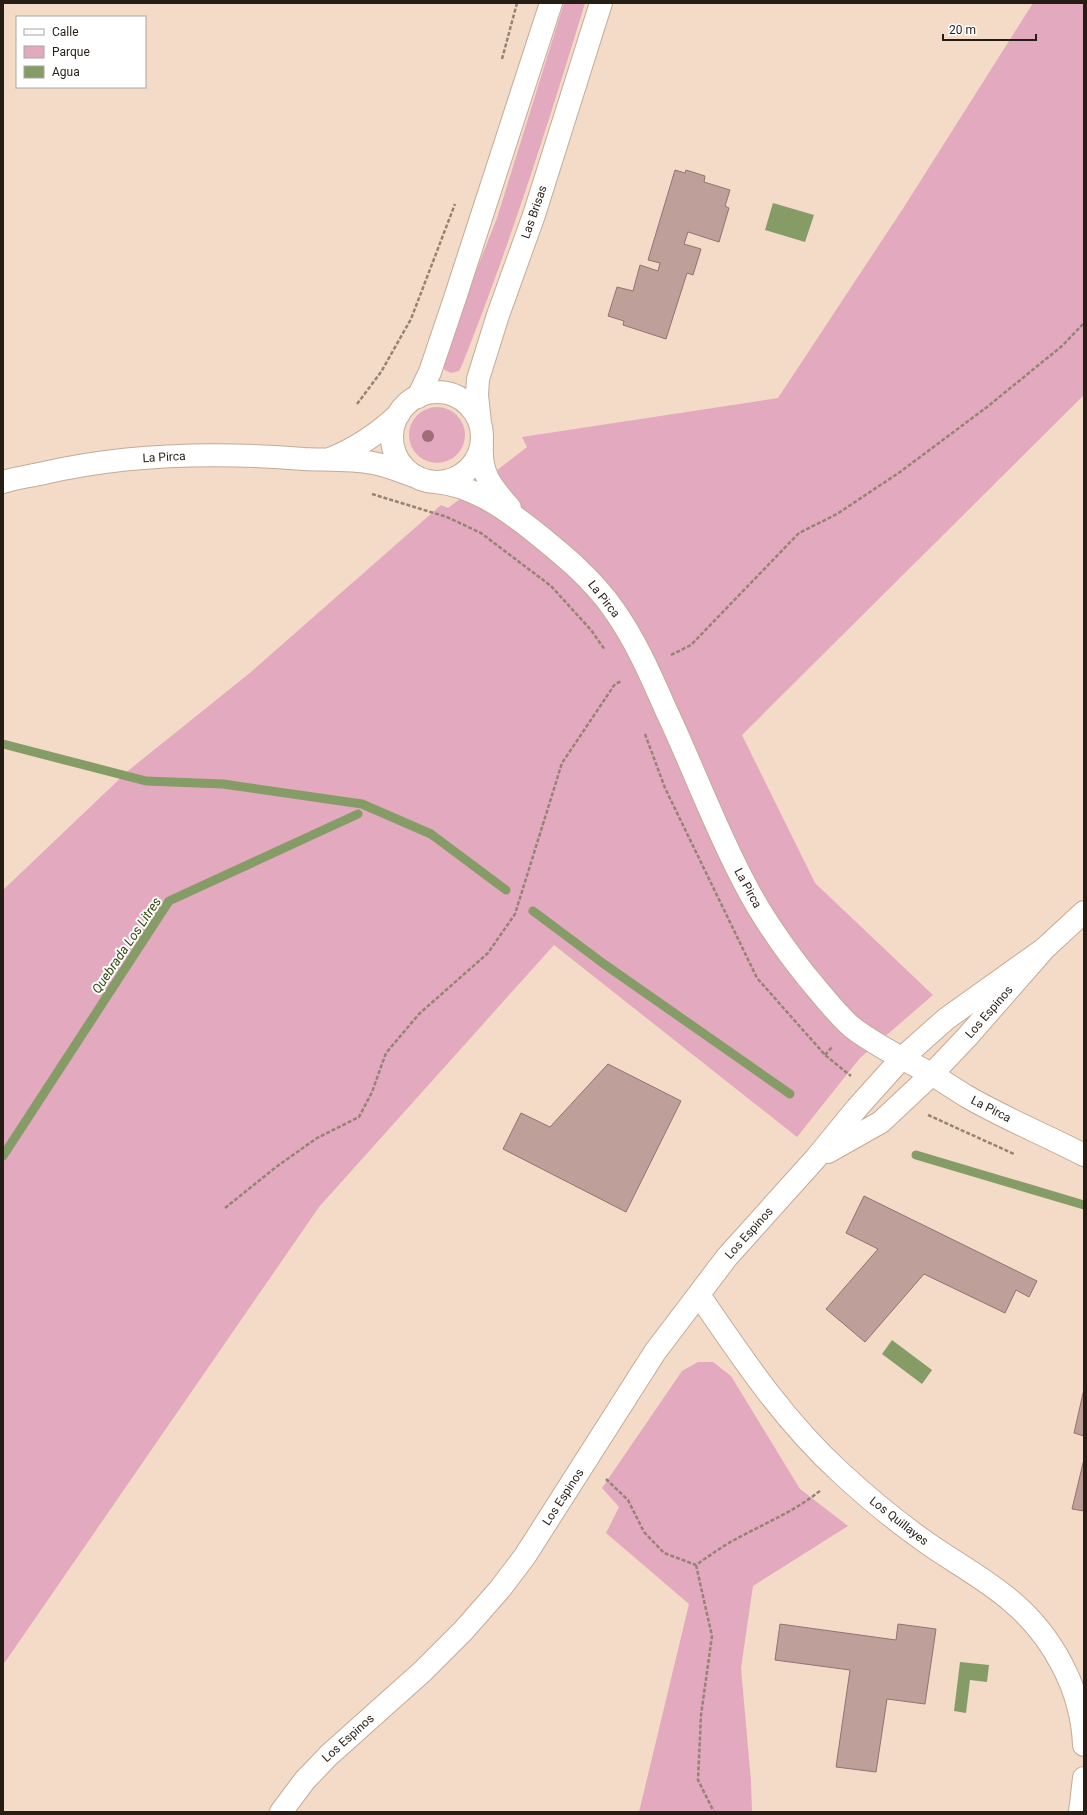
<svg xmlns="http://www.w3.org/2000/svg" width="1087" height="1815" viewBox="0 0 1087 1815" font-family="Roboto,sans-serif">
<rect width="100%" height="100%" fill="#f4dbc7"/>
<path fill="#e3a9bf" d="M564,3H585C548,125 509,247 462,365L459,371L451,373L445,370L440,363L497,218Z
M1033,3H1084V395L742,735L815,883L933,995L860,1058L797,1137L554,945L319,1207L3,1665V890L129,770L251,672L441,505L448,508L527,447L522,437L778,398L904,207Z
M409 435a28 28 0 1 1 56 0a28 28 0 1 1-56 0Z
M698,1362H713L731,1376L800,1489L848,1526L753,1586L741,1668L751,1781L752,1812H639L689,1604L606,1533L619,1507L602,1488L682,1371Z"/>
<path fill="#869c67" d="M773,203L814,215L805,242L765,230Z
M892,1340L932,1370L922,1384L882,1354Z
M960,1662L989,1665L987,1682L970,1680L966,1713L954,1711Z"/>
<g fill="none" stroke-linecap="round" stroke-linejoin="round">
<path stroke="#869c67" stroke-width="9" d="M3,744L146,781L223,784L362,804L431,834L506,890
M533,911L604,964L790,1094
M916,1155L1084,1205
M3,1156L169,901L358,814"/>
</g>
<path fill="#bf9f9a" stroke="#91736f" d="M675,170L685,173L686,170L705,176L704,182L730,190L725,206L729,208L719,242L688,232L684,244L701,249L693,275L687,273L666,339L623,325L624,321L608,316L617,287L633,291L640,265L658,271L660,263L648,260Z
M608,1064L681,1101L626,1212L503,1149L521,1113L550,1127Z
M864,1196L1037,1281L1029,1297L1016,1290L1005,1313L924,1274L865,1342L826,1309L878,1249L846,1233Z
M1084,1389V1436L1074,1433Z
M1084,1459V1511L1072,1509Z
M780,1624L896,1640L898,1624L936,1629L925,1704L887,1699L876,1772L836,1767L850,1670L775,1660Z"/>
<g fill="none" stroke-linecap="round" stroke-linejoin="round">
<g stroke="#c3aa97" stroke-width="24">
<path id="street" d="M392 437a45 45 0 1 1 90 0a45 45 0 1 1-90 0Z
M418,397L430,372L455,298L551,3
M480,423L477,395L478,379L498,315L534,215L601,3
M482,444C480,474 491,486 510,508
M330,459C357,448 378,434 399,414
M3,482C16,478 31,476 44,473C130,453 217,452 304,459C327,460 351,459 373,463C389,466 402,472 417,477
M435,482C471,485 503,507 531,529C561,553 592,578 614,610C636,641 651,676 666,710C693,767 715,828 745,884C762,917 784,948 807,977C819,991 839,1017 853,1028C878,1047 906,1060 933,1075C944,1082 955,1089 966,1096C1004,1118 1045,1135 1084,1155
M828,1152L881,1122L931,1075L967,1037L1044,949L1084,912
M699,1295C742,1358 784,1421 841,1473C868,1498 897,1522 927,1543C954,1562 984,1578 1010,1600C1052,1635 1082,1689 1084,1745
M281,1812L305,1780L329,1755L423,1671L463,1631L500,1589L525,1556L655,1352L727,1257L816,1158L857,1108L901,1059L946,1019L1044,949
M1080,1812L1084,1778"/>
</g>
<path stroke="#958375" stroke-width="2.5" stroke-dasharray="4 2" stroke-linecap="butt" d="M502,59L517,3
M357,404L381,372L411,319L455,204
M372,494L447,517L481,533L551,586L591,630L605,650
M671,655L691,645L799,533L837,514L900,472L987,407L1062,346L1084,323
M645,734L665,788L757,978L825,1055L851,1076
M825,1055L832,1047
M928,1115L1014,1154
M225,1208L276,1167L317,1138L359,1117L372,1092L386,1053L419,1014L488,953L515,914L562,763L615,684L622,681
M606,1479L628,1500L644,1532L664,1553L696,1565C706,1558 716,1551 727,1544C758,1526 793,1513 821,1490
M696,1565L712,1636L701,1715L698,1780L714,1812"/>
<use href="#street" stroke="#fff" stroke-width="22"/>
</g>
<circle fill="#a06d78" cx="428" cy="436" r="6"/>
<g text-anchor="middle" stroke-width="4" stroke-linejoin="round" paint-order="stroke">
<g font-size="12" fill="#261d15" stroke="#fff">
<text transform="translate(534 212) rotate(-71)" y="4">Las Brisas</text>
<text transform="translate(164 457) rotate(-3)" y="4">La Pirca</text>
<text transform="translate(604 599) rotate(52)" y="4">La Pirca</text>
<text transform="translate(748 888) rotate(61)" y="4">La Pirca</text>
<text transform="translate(989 1012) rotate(-49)" y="4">Los Espinos</text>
<text transform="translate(991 1109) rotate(27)" y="4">La Pirca</text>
<text transform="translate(749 1233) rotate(-48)" y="4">Los Espinos</text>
<text transform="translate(563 1497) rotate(-57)" y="4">Los Espinos</text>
<text transform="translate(899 1521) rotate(38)" y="4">Los Quillayes</text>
<text transform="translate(348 1738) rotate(-42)" y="4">Los Espinos</text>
</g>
<g font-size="13" font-style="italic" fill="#33470a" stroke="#fff">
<text transform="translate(126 945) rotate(-56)" y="5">Quebrada Los Litres</text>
</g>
</g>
<rect width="1087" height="1815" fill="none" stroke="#261d15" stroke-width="8"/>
<rect x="16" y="16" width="130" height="72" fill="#ffffff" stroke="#a8a5a1"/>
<rect x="24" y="29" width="20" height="6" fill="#ffffff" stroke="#a8a5a1"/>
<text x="52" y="36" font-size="12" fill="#261d15">Calle</text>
<rect x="24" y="46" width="20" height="12" fill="#e3a9bf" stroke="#a8a5a1"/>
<text x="52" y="56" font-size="12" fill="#261d15">Parque</text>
<rect x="24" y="66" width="20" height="12" fill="#869c67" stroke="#a8a5a1"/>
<text x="52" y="76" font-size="12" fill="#261d15">Agua</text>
<path d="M943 34v6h93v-6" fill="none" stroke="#261d15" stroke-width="2"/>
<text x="949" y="34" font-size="12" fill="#261d15" stroke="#ffffff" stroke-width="3" paint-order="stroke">20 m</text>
</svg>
